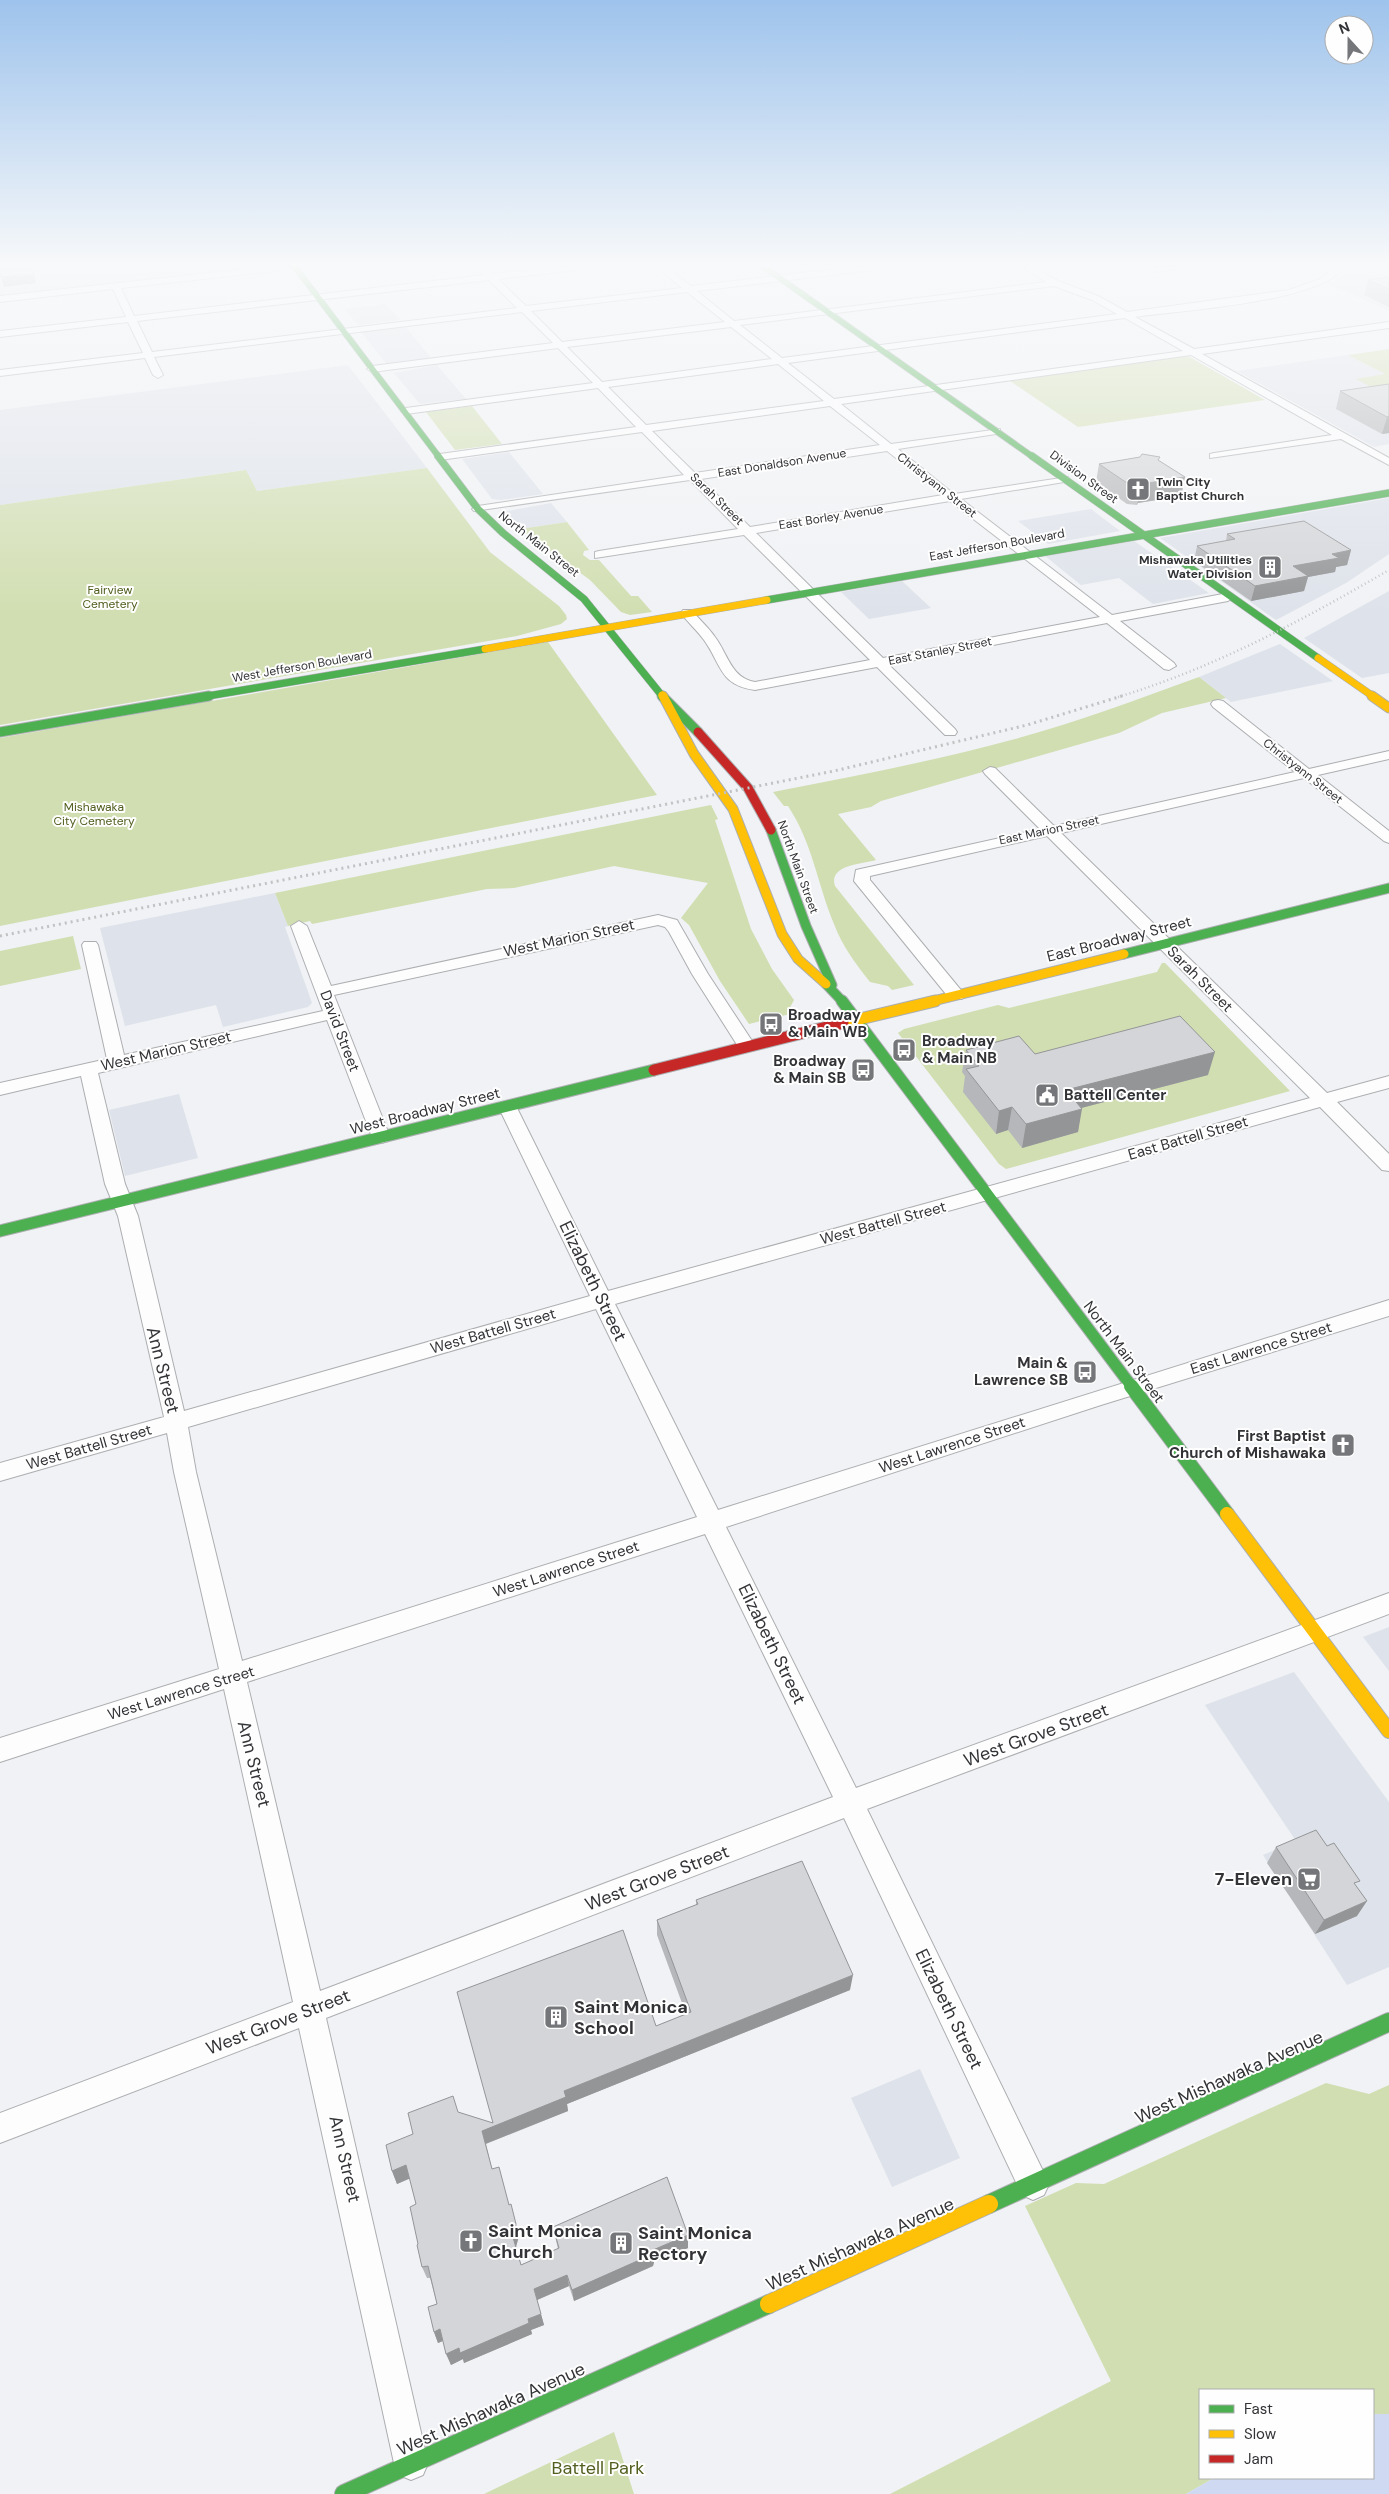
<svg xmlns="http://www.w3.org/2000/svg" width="1389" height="2494" viewBox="0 0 1389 2494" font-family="'DM Sans',sans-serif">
<rect width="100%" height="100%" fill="#f0f2f5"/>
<path fill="#dee2ea" d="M20,267H254L0,295V269Z
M1351,267H1389V311L1329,284L1342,277Z
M386,304L400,320L358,325L344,309Z
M405,326L431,358L386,363L361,332Z
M1348,355L1389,376V444L1374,447L1237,371Z
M348,365L427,468L257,491L245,470L0,505V410Z
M437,365L466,399L420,404L394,373Z
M509,452L543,494L501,500L492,499L462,459Z
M1389,498V554L1346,583L1276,620L1160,538Z
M551,503L567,522L520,529L502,512Z
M1091,509L1120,531L1048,544L1018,521Z
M1134,541L1209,593L1153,604L1119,578L1081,585L1045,556Z
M902,581L931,608L869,619L841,592Z
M1389,591V673L1362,678L1304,638Z
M1280,644L1333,681L1231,702L1199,677Z
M275,893L288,926L285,927L312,1003L308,1007L223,1027L216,1005L125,1026L100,928Z
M179,1094L198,1158L125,1176L109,1110Z
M1389,1627V1671L1363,1637Z
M1294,1672L1389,1802V1967L1347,1985L1263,1855L1296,1841L1205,1705Z
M920,2069L960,2158L892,2187L851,2098Z"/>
<path fill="#d1deb1" d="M1389,349V389L1377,390L1356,379L1385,374L1348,355Z
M1188,356L1265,400L1078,427L1010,381Z
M472,406L502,444L455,450L426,412Z
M427,468L490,552L559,606L566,615L567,619L561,624L517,636L0,725V505L246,470L257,491Z
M567,522L589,550L584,551L583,555L590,560H599L631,596H638L652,612L630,615L621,612L590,580L520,529Z
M548,642L657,795L0,926V738Z
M1199,677L1226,698L1162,713L1119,733L881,801L871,807L838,814L876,860C862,864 828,865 835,886L914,985L892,990L888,986L870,982C856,964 842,946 834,924C817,883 813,844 788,806H784L773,792C854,776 935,761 1015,739C1078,722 1138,699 1199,677Z
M711,805L718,819L715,820L751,929L772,969L794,1000L788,1011L790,1014L749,1024L720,981L689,925L681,918L708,883L614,866L514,888L487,889L312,924L310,921L288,926L275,893Z
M73,936L81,969L0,986V951Z
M1162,963H1165L1290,1091L1006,1169L999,1164L898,1033L904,1029L998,1005L1009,1008L1157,972Z
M1326,2083L1369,2094L1389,2085V2414H1373V2390H1200V2478H1214L1186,2494H890L1111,2381L1025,2206L1076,2183L1104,2184Z
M614,2432L634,2494H484Z"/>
<path fill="#cfdaf2" d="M1373,2414H1389V2494H1186L1214,2478H1373Z"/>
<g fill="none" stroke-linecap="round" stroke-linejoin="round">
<g stroke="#acaeb0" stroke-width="2">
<path id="street" d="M264,267H289L285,270L121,288L134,316L484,275L477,267H486L493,274L556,267H581L577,270L498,279L526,306L682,288L657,267H666L691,286L852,267H876L872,270L697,291L734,321L1046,282L1022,267H1032L1058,281L1098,296L1127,312L1289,290L1320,279L1336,267H1345C1318,303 1182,310 1135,317L1194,349L1389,322V328L1202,354L1389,458V465L1341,439L1210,458V454L1214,453L1332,435L1191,355L841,404L891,444L1000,429V433L996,434L898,449L954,494L1068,477L1069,479L1064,482L961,499L1112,615L1228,593L1234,597L1228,601L1120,621L1174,663L1176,666L1169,670L1164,669L1107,623L889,665L955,729L957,732L955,735H945L877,667L755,690C719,685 722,665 704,640C697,630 688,623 681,613L683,610H691C699,619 708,627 715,637C728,654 731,678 755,682L870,660L744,535L595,558V552L599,551L738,529L690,480L474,511L472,509L478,506L684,475L642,432L440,460L435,457L440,454L636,427L598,388L406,414L401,411L406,408L593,383L558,348L372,372L367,369L372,366L553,343L522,312L154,357L163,375L158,378L153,375L145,358L0,376V370L143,353L128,322L0,337V331L126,317L113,289L0,302V296ZM489,280L517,308L152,352L137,321ZM1054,286L1092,300L1117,314L782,358L740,325ZM687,292L725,322L562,342L531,311ZM1125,318L1183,351L834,399L788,363ZM731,327L772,359L602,382L567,347ZM778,364L824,401L646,425L608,387ZM830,406L880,445L695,473L652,431ZM887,451L943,495L750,527L701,479ZM950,501L1100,617L883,658L756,533Z
M1145,267H1182L1159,272Z
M1218,700L1223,701L1309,769L1389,751V759L1318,775L1389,831V843L1384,841L1304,778L1061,833L1327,1093L1389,1076V1088L1337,1102L1389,1154V1171L1382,1170L1320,1107L615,1304L718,1510L1389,1300V1316L1101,1405L726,1527L856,1788L1389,1593V1614L867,1809L1044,2173L1049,2184L1044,2195L1033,2200L1022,2195L844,1818L326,2018L428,2463L423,2475L411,2480L399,2475L394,2463L299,2028L0,2143V2113L293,2002L224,1689L0,1762V1738L219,1669L174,1472L167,1433L0,1481V1463L164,1417L118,1216L105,1184L81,1076L0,1095V1083L107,1059L82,945L84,942H96L98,945L124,1055L323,1011L291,926L299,921L307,926L331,986L658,915L677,920L708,974L756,1047L753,1051H741L692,974L669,932L665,927L658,925L334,995L390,1137L388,1141L381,1143L374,1141L372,1137L327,1020L98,1073L125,1184L138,1216L184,1411L590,1296L498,1106L501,1102H513L516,1106L608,1291L1310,1098L1047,836L870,876V880L965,995L962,999H950L854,881L856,870L1040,829L985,774L983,771L990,767L995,768L1054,826L1295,772L1213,707L1211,704L1213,701ZM596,1309L697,1517L242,1661L196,1472L188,1427ZM705,1534L833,1797L320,1991L247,1682Z"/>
</g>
<g stroke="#acaeb0" stroke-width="7">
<path id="fast-far5" d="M295,267L439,457
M764,267L1033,457"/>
</g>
<g stroke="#acaeb0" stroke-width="8">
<path id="fast-far4" d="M438,456L478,509L503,533L584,599L663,697
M1032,456L1318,658
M767,600L1389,493
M202,697L485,649"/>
</g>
<g stroke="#acaeb0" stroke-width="11">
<path id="fast-far3" d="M662,696L698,732
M0,732L209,696
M771,830L806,926L832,985
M1124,954L1389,888
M826,984L843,1002"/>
</g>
<g stroke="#acaeb0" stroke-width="13">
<path id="fast-far2" d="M842,1001L1132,1387
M0,1231L654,1070"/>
</g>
<g stroke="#acaeb0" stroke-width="16">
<path id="fast-far1" d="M1131,1386L1227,1514"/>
</g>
<g stroke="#acaeb0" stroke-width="20">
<path id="fast" d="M989,2204L1389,2022
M344,2494L769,2304"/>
</g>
<g stroke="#acaeb0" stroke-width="8">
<path id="slow-far4" d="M485,649L767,600
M1318,658L1374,697
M662,695L663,697"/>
</g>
<g stroke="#acaeb0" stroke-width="11">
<path id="slow-far3" d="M663,696L694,754L733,809L782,934L798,959L826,984
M1372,696L1389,708
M929,1002L1124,954"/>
</g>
<g stroke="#acaeb0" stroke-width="13">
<path id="slow-far2" d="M843,1023L935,1001"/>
</g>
<g stroke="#acaeb0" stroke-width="16">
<path id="slow-far1" d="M1227,1514L1389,1731"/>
</g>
<g stroke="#acaeb0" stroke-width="20">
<path id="slow" d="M769,2304L989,2204"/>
</g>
<g stroke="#acaeb0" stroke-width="11">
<path id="jam-far1" d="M698,732L748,788L771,830"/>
</g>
<g stroke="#acaeb0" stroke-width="13">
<path id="jam" d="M654,1070L843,1023"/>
</g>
<use href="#street" fill="#fdfdfe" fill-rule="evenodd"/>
<use href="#fast-far5" stroke="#4caf50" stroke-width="5.5"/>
<use href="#fast-far4" stroke="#4caf50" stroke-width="7"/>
<use href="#fast-far3" stroke="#4caf50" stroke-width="9"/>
<use href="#fast-far2" stroke="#4caf50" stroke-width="11"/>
<use href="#fast-far1" stroke="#4caf50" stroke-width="14"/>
<use href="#fast" stroke="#4caf50" stroke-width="18"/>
<use href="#slow-far4" stroke="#ffc107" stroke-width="7"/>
<use href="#slow-far3" stroke="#ffc107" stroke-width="9"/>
<use href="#slow-far2" stroke="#ffc107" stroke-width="11"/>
<use href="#slow-far1" stroke="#ffc107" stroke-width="14"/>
<use href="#slow" stroke="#ffc107" stroke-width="18"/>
<use href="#jam-far1" stroke="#c62828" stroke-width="9"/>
<use href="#jam" stroke="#c62828" stroke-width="11"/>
<path stroke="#c1c2c3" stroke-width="2.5" stroke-dasharray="1 3" stroke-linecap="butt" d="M1118,697C1214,668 1303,620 1389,570"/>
<path stroke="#c1c2c3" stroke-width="3" stroke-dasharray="2 4" stroke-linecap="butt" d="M0,936L834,771L1027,725L1122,696"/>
</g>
<path fill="#b6b7ba" d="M1389,277V307L1364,295L1368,280Z
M1389,384V433L1382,434L1336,409L1340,391Z
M1140,457L1159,461L1185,477L1181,496L1138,503L1137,505L1127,504L1096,482L1099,464Z
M1227,534L1351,550L1347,565L1336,567L1335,572L1308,577L1304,591L1251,601L1194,561L1197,546L1226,541Z
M966,1050L1035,1054L1208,1075L1081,1108L1078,1132L1022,1148L1008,1130L996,1134L963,1092L965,1076L962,1072Z
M1327,1846L1356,1886L1357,1916L1315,1934L1267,1863L1276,1847Z
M696,1900L850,1990L567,2104L568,2111L486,2144L492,2169L509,2205L519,2236L516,2246L521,2265L558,2249L553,2227L688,2235V2248L654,2262L653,2266L574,2301L569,2286L537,2300L544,2325L531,2330L532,2334L464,2363L463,2359L451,2365L443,2341L438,2343L434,2332L437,2304L430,2278H427L422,2267L418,2244L416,2204L410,2178L397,2184L392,2171L413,2134L458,2112L492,2123L656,2026L686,2014L657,1935V1920L696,1905Z"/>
<path fill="#949597" d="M34,274L36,283L4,287L1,277Z
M1389,416V433L1382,434L1387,417Z
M1185,477L1181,496L1138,503L1137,505L1141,487L1142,484Z
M1351,550L1347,565L1336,567L1335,572L1308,577L1304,591L1251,601L1255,586L1293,566L1332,554Z
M1215,1052L1208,1075L1062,1113L1066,1090Z
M1012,1107L1008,1130L996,1134L999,1111Z
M1082,1109L1078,1132L1022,1148L1026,1124Z
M1367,1901L1357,1916L1315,1934L1324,1920Z
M853,1975L850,1990L567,2104L568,2111L485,2144L482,2131L564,2091Z
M406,2165L411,2178L397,2184L392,2171Z
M516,2224L519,2236L516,2247L512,2234Z
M688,2235V2248L654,2262L653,2266L574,2301L572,2290L653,2250Z
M567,2275L569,2286L537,2300L534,2289Z
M541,2314L544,2325L531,2330L532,2334L464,2363L463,2359L451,2365L446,2354L459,2348Z
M440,2329L445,2340L438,2343L434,2332Z"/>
<path fill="#d4d5d8" stroke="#949597" d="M0,267H31L34,274L1,277L0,273Z
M1389,277V289L1368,280Z
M1389,384V416L1387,417L1340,391Z
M1142,454L1160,457L1158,460L1185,477L1142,484L1141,487L1130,485L1099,464L1140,457Z
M1304,521L1351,550L1332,554L1339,558L1293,566L1308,576L1255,586L1197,546L1235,539L1227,534Z
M1180,1016L1215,1052L1066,1090L1082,1109L1026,1124L1012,1107L999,1111L966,1069L979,1066L966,1050L1019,1036L1035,1054Z
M1316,1830L1327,1846L1334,1843L1360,1881L1354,1883L1367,1901L1324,1920L1276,1847Z
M802,1861L853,1975L564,2091L566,2097L482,2131L492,2169L499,2167L509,2205L511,2204L516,2224L512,2234L521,2265L559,2248L553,2227L667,2177L688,2235L653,2250V2254L572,2290L567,2275L534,2289L541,2314L528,2319L529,2323L460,2353L459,2348L446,2354L440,2329L434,2332L428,2307L437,2304L428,2266L422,2267L417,2245L418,2244L410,2207L416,2204L406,2165L392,2171L386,2145L413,2134L408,2113L453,2096L458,2112L493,2123L457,1992L623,1930L656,2026L691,2012L657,1920L698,1904L696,1900Z"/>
<linearGradient id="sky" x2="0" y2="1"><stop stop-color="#9ec3ec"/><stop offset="0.43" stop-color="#f8f9fa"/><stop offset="1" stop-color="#f8f9fa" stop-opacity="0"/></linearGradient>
<rect width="1389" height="616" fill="url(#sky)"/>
<defs>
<g id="church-square" transform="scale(1.25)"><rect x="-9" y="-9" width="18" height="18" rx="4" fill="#747679" stroke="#fefefe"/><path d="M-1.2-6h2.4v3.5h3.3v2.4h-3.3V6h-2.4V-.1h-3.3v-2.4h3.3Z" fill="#fff"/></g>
<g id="building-square" transform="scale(1.25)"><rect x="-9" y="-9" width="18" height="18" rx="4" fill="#747679" stroke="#fefefe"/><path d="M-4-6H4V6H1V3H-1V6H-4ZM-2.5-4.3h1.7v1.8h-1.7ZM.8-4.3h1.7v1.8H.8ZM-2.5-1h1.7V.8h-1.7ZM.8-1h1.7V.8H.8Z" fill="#fff"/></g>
<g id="bus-square" transform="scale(1.25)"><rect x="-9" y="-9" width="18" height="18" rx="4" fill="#747679" stroke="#fefefe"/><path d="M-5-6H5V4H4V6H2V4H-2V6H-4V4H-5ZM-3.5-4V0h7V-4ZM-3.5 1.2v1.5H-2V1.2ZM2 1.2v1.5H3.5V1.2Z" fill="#fff"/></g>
<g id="civic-square" transform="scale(1.25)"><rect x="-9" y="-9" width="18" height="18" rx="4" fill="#747679" stroke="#fefefe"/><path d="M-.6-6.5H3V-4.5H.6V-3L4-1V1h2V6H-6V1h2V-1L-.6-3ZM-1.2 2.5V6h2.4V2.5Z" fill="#fff"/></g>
<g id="supermarket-square" transform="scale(1.25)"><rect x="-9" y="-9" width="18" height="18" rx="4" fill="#747679" stroke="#fefefe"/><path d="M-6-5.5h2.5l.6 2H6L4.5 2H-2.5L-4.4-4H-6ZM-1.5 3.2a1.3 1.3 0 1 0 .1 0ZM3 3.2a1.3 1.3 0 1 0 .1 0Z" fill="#fff"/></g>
</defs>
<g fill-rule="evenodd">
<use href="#church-square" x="1138" y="489"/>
<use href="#building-square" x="1270" y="567"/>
<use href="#bus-square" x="771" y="1024"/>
<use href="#bus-square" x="904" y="1050"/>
<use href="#bus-square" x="863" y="1070"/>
<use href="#civic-square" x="1047" y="1095"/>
<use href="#bus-square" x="1085" y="1372"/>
<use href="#church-square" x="1343" y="1445"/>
<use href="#supermarket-square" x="1309" y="1879"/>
<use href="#building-square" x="556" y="2017"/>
<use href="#church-square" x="471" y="2241"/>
<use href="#building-square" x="621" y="2243"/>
</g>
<g text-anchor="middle" stroke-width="4" stroke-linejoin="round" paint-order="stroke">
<g font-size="12" fill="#323336" stroke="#fefefe">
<text transform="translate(782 463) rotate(-9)" y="4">East Donaldson Avenue</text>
<text transform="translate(1084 477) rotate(36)" y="4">Division Street</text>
<text transform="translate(937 485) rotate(38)" y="4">Christyann Street</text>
<text transform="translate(717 499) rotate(44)" y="4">Sarah Street</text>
<text transform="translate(831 517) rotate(-9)" y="4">East Borley Avenue</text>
<text transform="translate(539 544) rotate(38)" y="4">North Main Street</text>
<text transform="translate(997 545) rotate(-10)" y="4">East Jefferson Boulevard</text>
<text transform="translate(940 651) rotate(-11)" y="4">East Stanley Street</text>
<text transform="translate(302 666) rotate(-10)" y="4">West Jefferson Boulevard</text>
<text transform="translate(1303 771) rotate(38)" y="4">Christyann Street</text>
<text transform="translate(1049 830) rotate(-12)" y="4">East Marion Street</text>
<text transform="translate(798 867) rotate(70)" y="4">North Main Street</text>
</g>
<g font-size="12" font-weight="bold" fill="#323336" stroke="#fefefe" text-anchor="start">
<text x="1156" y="486">Twin City<tspan x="1156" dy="14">Baptist Church</tspan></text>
<text x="1252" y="564" text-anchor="end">Mishawaka Utilities<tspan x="1252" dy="14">Water Division</tspan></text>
</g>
<g font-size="12" fill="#515f1f" stroke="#fefefe">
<text x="110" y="594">Fairview<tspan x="110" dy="14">Cemetery</tspan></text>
<text x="94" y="811">Mishawaka<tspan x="94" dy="14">City Cemetery</tspan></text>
</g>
<g font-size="15" fill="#323336" stroke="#fefefe">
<text transform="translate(569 938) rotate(-12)" y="5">West Marion Street</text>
<text transform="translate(1119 939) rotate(-14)" y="5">East Broadway Street</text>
<text transform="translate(1200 979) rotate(45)" y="5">Sarah Street</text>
<text transform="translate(340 1031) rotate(69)" y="5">David Street</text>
<text transform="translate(166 1051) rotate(-13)" y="5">West Marion Street</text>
<text transform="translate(425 1111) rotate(-14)" y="5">West Broadway Street</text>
<text transform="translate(1188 1138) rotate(-16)" y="5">East Battell Street</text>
<text transform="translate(883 1223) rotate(-15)" y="5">West Battell Street</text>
<text transform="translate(493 1331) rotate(-16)" y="5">West Battell Street</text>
<text transform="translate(1261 1348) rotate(-17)" y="5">East Lawrence Street</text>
<text transform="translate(1124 1352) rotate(53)" y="5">North Main Street</text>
<text transform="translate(952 1445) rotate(-18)" y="5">West Lawrence Street</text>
<text transform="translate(89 1447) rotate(-16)" y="5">West Battell Street</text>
<text transform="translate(566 1569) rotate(-18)" y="5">West Lawrence Street</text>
<text transform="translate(181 1693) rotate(-17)" y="5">West Lawrence Street</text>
</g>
<g font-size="15" font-weight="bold" fill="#323336" stroke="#fefefe" text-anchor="start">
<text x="788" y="1020">Broadway<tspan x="788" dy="17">&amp; Main WB</tspan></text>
<text x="922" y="1046">Broadway<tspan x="922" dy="17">&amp; Main NB</tspan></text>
<text x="846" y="1066" text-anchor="end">Broadway<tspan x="846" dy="17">&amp; Main SB</tspan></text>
<text x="1064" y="1100">Battell Center</text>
<text x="1068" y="1368" text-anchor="end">Main &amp;<tspan x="1068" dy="17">Lawrence SB</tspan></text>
<text x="1326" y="1441" text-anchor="end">First Baptist<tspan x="1326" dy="17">Church of Mishawaka</tspan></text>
</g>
<g font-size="18" fill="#323336" stroke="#fefefe">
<text transform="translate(593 1281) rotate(64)" y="6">Elizabeth Street</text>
<text transform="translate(163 1370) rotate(76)" y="6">Ann Street</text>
<text transform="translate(772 1644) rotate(64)" y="6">Elizabeth Street</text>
<text transform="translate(1036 1735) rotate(-20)" y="6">West Grove Street</text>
<text transform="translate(254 1764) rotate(76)" y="6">Ann Street</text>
<text transform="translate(657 1878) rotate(-21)" y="6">West Grove Street</text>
<text transform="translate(949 2009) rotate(64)" y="6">Elizabeth Street</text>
<text transform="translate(278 2022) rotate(-21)" y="6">West Grove Street</text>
<text transform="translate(1229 2077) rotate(-24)" y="6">West Mishawaka Avenue</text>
<text transform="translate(345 2159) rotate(77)" y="6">Ann Street</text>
<text transform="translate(860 2244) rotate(-24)" y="6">West Mishawaka Avenue</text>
<text transform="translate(491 2409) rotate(-24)" y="6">West Mishawaka Avenue</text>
</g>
<g font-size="18" font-weight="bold" fill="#323336" stroke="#fefefe" text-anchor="start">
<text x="1292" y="1885" text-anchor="end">7-Eleven</text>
<text x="574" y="2013">Saint Monica<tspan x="574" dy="21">School</tspan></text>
<text x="488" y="2237">Saint Monica<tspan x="488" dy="21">Church</tspan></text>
<text x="638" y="2239">Saint Monica<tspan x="638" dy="21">Rectory</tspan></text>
</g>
<g font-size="18" fill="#515f1f" stroke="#fefefe">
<text x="598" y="2474">Battell Park</text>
</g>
</g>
<rect x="1199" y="2389" width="175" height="90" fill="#fefefe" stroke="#acadae"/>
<rect x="1209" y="2405" width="25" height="8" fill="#4caf50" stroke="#acadae"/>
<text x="1244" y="2414" font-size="15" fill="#323336">Fast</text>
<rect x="1209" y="2430" width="25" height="8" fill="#ffc107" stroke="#acadae"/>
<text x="1244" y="2439" font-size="15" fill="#323336">Slow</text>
<rect x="1209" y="2455" width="25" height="8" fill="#c62828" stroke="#acadae"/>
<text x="1244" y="2464" font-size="15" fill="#323336">Jam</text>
<g transform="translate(1349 40) rotate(339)"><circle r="24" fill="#fefefe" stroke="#acadae"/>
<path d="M0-4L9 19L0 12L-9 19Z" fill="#747679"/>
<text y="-8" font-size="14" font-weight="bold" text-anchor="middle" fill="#323336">N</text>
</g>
</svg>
